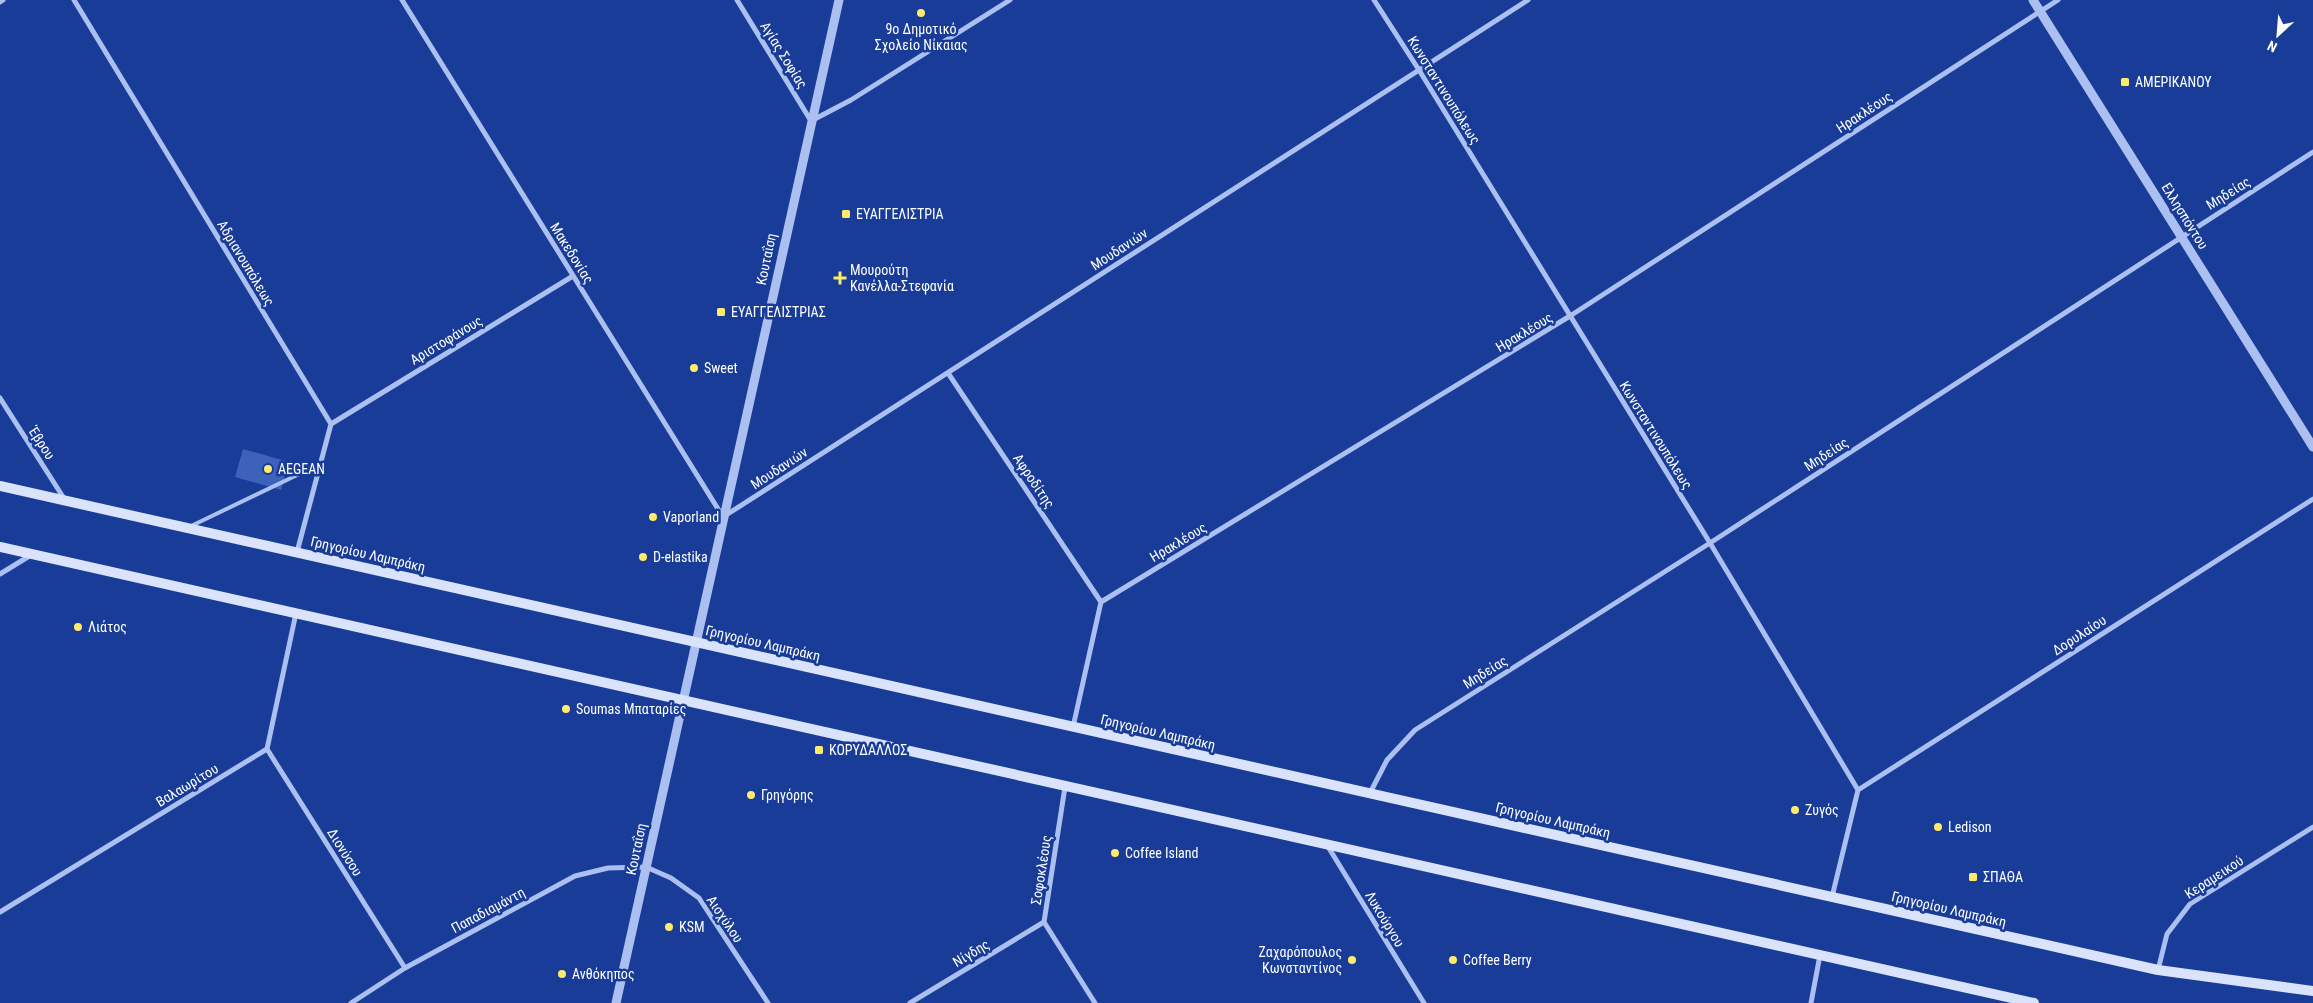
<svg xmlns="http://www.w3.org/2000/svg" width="2313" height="1003" viewBox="0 0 2313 1003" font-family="'Roboto Condensed',sans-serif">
<rect width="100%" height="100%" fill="#183c97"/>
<path fill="#3d62bc" d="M243,449L289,462L281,490L235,477Z"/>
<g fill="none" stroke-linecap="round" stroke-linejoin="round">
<path stroke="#abc0f1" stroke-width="4" d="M189,527L320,464"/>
<path stroke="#abc0f1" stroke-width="5" d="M74,0L331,424L297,552
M402,0L723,517L1528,0
M737,0L811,121L851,100L1010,0
M1374,0L1419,70L1710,543L1858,790L1832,897
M0,2L3,0
M948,373L1101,602
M0,398L65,500
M331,424L573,276
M0,574L31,555
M1073,727L1101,602L1570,316L2058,0
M267,749L405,968
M1065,787L1044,922L1095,1003
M1858,790L2313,499
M1370,793L1387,760L1415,730L1710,543L2313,152
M1327,845L1424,1003
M0,912L267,749L296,613
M2158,970L2167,934L2190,904L2313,827
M351,1003L405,968L575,876L608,868L646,867L671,878L699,898L768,1003
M910,1003L1044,922
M1811,1003L1820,955"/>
<path stroke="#abc0f1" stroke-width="9" d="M2033,0L2313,447
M616,1003L839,0"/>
<path stroke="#dae3fc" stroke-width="10" d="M0,486L2158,970L2313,991
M0,547L2034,1003"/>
</g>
<g fill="#ffea6b" stroke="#183c97" stroke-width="2">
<circle cx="921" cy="13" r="5"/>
<rect x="2120" y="77" width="10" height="10" rx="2.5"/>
<rect x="841" y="209" width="10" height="10" rx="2.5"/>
<path d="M837.5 270.5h5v5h5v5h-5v5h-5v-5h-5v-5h5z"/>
<rect x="716" y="307" width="10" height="10" rx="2.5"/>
<circle cx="694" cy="368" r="5"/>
<circle cx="268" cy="469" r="5"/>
<circle cx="653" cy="517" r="5"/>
<circle cx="643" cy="557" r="5"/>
<circle cx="78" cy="627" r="5"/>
<circle cx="566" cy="709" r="5"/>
<rect x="814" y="745" width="10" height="10" rx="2.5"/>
<circle cx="751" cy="795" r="5"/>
<circle cx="1795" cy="810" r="5"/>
<circle cx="1938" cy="827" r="5"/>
<circle cx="1115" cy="853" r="5"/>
<rect x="1968" y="872" width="10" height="10" rx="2.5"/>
<circle cx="669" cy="927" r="5"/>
<circle cx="1352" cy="960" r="5"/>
<circle cx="1453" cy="960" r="5"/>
<circle cx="562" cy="974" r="5"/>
</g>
<g text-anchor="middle" stroke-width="5" stroke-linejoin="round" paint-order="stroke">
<g font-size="14" fill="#fff" stroke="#183c97" text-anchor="start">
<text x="921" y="34" text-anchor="middle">9o Δημοτικό<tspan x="921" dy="16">Σχολείο Νίκαιας</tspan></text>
<text x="2135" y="87">ΑΜΕΡΙΚΑΝΟΥ</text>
<text x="856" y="219">ΕΥΑΓΓΕΛΙΣΤΡΙΑ</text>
<text x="850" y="275">Μουρούτη<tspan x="850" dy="16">Κανέλλα-Στεφανία</tspan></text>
<text x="731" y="317">ΕΥΑΓΓΕΛΙΣΤΡΙΑΣ</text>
<text x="704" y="373">Sweet</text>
<text x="278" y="474">AEGEAN</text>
<text x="663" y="522">Vaporland</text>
<text x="653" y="562">D-elastika</text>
<text x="88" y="632">Λιάτος</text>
<text x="576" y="714">Soumas Μπαταρίες</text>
<text x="829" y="755">ΚΟΡΥΔΑΛΛΟΣ</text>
<text x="761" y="800">Γρηγόρης</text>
<text x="1805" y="815">Ζυγός</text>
<text x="1948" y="832">Ledison</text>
<text x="1125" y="858">Coffee Island</text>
<text x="1983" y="882">ΣΠΑΘΑ</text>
<text x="679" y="932">KSM</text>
<text x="1342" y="957" text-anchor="end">Ζαχαρόπουλος<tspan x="1342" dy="16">Κωνσταντίνος</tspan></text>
<text x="1463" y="965">Coffee Berry</text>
<text x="572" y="979">Ανθόκηπος</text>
</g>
<g font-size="14" fill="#fff" stroke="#183c97">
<text transform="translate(784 55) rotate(58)" y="5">Αγίας Σοφίας</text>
<text transform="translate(1444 90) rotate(58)" y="5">Κωνσταντινουπόλεως</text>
<text transform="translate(1864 112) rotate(-33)" y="5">Ηρακλέους</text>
<text transform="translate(2228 193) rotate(-32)" y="5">Μηδείας</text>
<text transform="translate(2185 216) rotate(58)" y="5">Ελλησπόντου</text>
<text transform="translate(1119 249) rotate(-33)" y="5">Μουδανιών</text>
<text transform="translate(572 253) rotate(58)" y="5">Μακεδονίας</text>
<text transform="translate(766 259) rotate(-78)" y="5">Κουταΐση</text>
<text transform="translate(246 263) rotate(59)" y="5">Αδριανουπόλεως</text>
<text transform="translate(1524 332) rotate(-31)" y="5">Ηρακλέους</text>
<text transform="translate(446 340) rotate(-31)" y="5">Αριστοφάνους</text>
<text transform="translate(1656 435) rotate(58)" y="5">Κωνσταντινουπόλεως</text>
<text transform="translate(42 443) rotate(57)" y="5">Έβρου</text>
<text transform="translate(1826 454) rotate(-33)" y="5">Μηδείας</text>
<text transform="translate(779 468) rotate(-33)" y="5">Μουδανιών</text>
<text transform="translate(1034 481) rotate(56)" y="5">Αφροδίτης</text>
<text transform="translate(1178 542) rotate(-31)" y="5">Ηρακλέους</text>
<text transform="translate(368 554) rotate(13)" y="5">Γρηγορίου Λαμπράκη</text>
<text transform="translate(2079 635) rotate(-33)" y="5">Δορυλαίου</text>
<text transform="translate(763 643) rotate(13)" y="5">Γρηγορίου Λαμπράκη</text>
<text transform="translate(1485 672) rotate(-32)" y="5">Μηδείας</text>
<text transform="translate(1158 732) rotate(13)" y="5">Γρηγορίου Λαμπράκη</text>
<text transform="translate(187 785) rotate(-31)" y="5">Βαλαωρίτου</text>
<text transform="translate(1553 820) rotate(13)" y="5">Γρηγορίου Λαμπράκη</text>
<text transform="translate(636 849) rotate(-78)" y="5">Κουταΐση</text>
<text transform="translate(345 852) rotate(58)" y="5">Διονύσου</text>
<text transform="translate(1041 870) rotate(-81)" y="5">Σοφοκλέους</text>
<text transform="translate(2214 877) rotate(-33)" y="5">Κεραμεικού</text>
<text transform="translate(1949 909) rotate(13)" y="5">Γρηγορίου Λαμπράκη</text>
<text transform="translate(488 910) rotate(-28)" y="5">Παπαδιαμάντη</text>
<text transform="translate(725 919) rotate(56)" y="5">Αισχύλου</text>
<text transform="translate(1385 919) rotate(59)" y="5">Λυκούργου</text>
<text transform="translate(971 953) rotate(-31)" y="5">Νίγδης</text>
</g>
</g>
<g transform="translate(2278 35) rotate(206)" stroke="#183c97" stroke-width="4" paint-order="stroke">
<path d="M0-4L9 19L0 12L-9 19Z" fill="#ffffff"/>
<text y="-8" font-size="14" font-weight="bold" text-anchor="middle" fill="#ffffff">N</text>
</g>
</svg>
